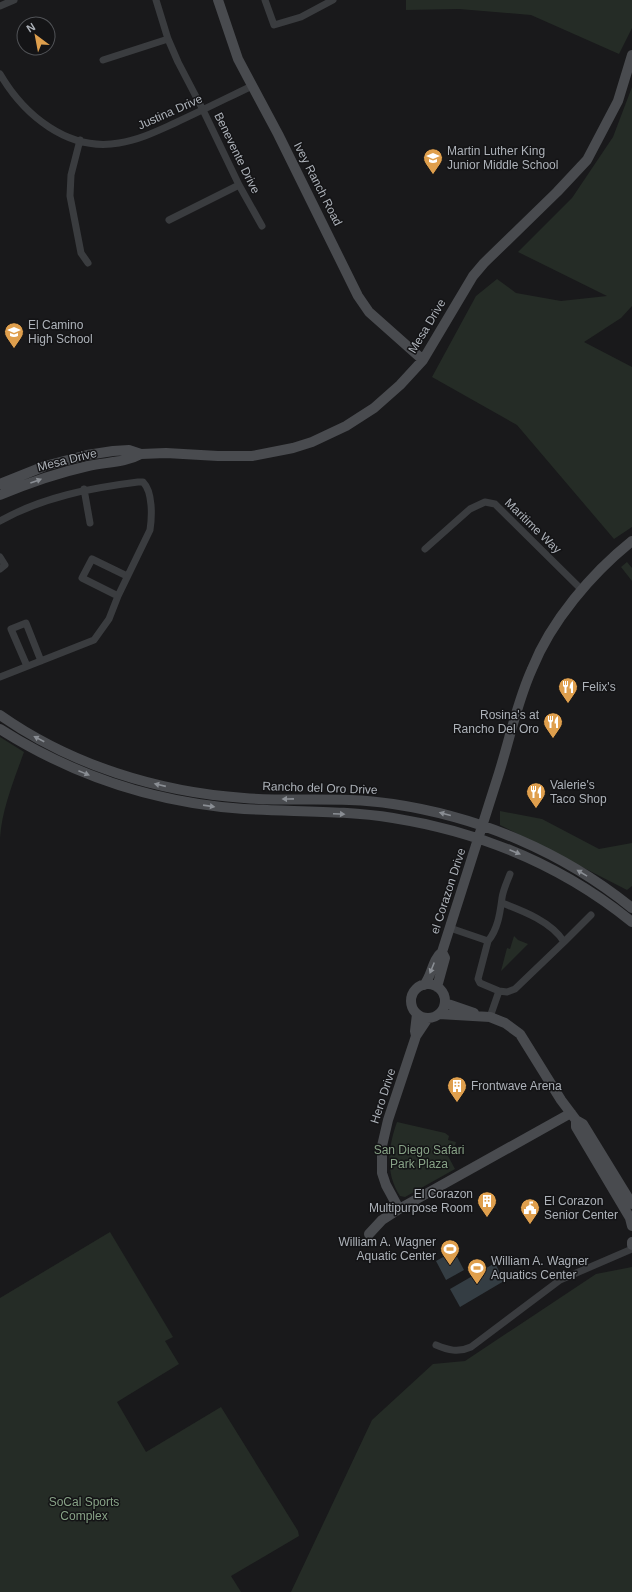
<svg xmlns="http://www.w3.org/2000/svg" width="632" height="1592" viewBox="0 0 632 1592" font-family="Helvetica,sans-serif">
<rect width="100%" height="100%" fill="#19191b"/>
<path fill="#252c26" d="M406,0H632V28L619,54L531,15L459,9L406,10Z
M632,87V306L621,318L584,342L632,367V527L614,539L517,425L432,377L476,296L497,279L516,293L561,301L607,296L518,252L572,198L613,137Z
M627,562L632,568V581L621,567Z
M0,737L24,752C14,780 2,809 0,838Z
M500,811L542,819L599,849L632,843V886L627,890L500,825Z
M514,936L518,940L528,944L501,971L507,948L510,949Z
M397,1122L445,1133L449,1136L448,1140L456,1142L453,1153L448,1156L455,1169L405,1197L400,1196C385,1173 388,1147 397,1122Z
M110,1232L173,1337L165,1341L179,1364L117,1402L146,1452L221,1407L298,1531L299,1536L231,1576L241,1592H0V1298Z
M632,1267V1592H291L372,1420L433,1364L465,1361L596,1274Z"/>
<path fill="#343d43" d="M454,1251L464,1270L446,1280L436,1261Z
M495,1263L504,1281L460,1307L450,1289Z"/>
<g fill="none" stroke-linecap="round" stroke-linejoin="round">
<path stroke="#3a3c3f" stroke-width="7" d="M156,0L168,39L178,62L203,110L239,185L262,226
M265,0L274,25L301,17L333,0
M0,6L14,0
M103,60L168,39
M0,74C24,115 68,152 119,143C139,140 157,131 175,123C201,111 227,98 252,86
M80,140L71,175L70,196L81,253L88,263
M169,220L239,185
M84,489L90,523
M0,521C43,497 90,488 138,482H143C153,492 152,517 150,530L118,596L109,619L94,640L0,677
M425,549L470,509L485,502L495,504L582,590
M0,557L5,565L0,569
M118,596L82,578L92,559L127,576
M27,666L11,629L26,623L41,661
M450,928L488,941L478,979L480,983L499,991
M488,941C498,929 500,913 502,898C503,890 507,882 510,874
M564,942L591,915
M490,1017L499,991L507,992L515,989L564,942C552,922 523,911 502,903
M436,1345C448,1350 458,1353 471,1347L560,1280L632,1249"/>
<path stroke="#494b4f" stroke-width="10" d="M218,0L238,59L278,134L358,296L369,312L423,360
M0,484L45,466L87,455L113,451L129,450L141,454L166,453L218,456H252L293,448L312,442L346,426L374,408L400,385L423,360L473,276L484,263L557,192L587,160L618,101L632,55
M0,495C28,483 57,473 88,466C106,462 125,463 141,454
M0,715C71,765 158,792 244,798C294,802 343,796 393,804C480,817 563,852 632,908
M0,729C74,776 157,803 244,809C294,812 344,810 393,818C481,832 563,866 632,922
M411 1001a17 17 0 1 1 34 0a17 17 0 1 1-34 0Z
M424,985C432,976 432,960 442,952C461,892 480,832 499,773C510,738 517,702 532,669C551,621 592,573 632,541
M437,987L445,958L442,952
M445,1003L474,1013
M439,1014L490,1017L505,1023L520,1034L561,1100L576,1120L583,1124L632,1204
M416,1036L415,1031L417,1014
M576,1120V1127L630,1218L632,1226
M399,1209L386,1185L382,1173V1146L388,1120L416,1036L428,1018
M369,1234L382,1220L399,1209L571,1113
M632,1242V1245"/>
</g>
<defs><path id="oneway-solid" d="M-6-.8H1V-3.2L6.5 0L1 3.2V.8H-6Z"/></defs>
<g fill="#8a8e94">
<use href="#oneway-solid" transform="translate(36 481) rotate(-20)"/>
<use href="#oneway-solid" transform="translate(39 739) rotate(-152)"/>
<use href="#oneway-solid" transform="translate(84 773) rotate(22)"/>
<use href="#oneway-solid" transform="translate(160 785) rotate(-167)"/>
<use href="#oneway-solid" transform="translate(288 799) rotate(179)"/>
<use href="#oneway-solid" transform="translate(209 806) rotate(8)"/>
<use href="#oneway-solid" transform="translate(339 814) rotate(3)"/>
<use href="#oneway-solid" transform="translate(445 814) rotate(-165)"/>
<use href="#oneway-solid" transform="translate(515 852) rotate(23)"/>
<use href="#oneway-solid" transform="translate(582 873) rotate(-149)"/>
<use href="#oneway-solid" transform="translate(432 968) rotate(112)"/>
</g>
<defs>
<g id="school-pin" transform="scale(1)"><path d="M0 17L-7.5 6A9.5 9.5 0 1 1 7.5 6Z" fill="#df9f4d" stroke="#141416"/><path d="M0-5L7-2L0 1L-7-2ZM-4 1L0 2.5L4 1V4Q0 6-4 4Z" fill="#fff"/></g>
<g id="restaurant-pin" transform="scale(1)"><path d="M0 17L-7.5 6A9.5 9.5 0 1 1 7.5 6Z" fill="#df9f4d" stroke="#141416"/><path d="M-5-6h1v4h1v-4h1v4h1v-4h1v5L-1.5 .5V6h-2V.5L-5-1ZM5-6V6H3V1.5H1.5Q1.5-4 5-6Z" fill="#fff"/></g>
<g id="building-pin" transform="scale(1)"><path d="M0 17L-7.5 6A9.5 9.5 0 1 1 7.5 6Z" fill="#df9f4d" stroke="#141416"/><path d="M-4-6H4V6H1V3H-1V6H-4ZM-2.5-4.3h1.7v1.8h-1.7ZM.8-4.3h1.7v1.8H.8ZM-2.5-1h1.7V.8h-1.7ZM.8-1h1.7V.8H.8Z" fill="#fff"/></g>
<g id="civic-pin" transform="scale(1)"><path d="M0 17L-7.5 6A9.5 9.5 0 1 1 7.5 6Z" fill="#df9f4d" stroke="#141416"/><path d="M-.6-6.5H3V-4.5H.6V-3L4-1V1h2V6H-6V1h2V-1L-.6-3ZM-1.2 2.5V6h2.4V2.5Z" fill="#fff"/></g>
<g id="stadium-pin" transform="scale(1)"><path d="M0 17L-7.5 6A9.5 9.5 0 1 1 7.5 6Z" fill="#df9f4d" stroke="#141416"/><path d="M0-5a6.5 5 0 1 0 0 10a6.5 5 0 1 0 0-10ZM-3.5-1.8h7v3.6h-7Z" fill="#fff"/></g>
</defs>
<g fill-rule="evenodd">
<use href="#school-pin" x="433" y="158"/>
<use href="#school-pin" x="14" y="332"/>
<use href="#restaurant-pin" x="568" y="687"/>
<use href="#restaurant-pin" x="553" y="722"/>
<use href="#restaurant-pin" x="536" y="792"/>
<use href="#building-pin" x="457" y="1086"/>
<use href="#building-pin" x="487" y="1201"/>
<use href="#civic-pin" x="530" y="1208"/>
<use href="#stadium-pin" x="450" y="1249"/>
<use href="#stadium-pin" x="477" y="1268"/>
</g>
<g text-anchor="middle" stroke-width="3" stroke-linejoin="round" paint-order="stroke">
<g font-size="12" fill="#adb2b9" stroke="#141416">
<text transform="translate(170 112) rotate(-24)" y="4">Justina Drive</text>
<text transform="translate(237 153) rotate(64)" y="4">Benevente Drive</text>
<text transform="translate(318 184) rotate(63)" y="4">Ivey Ranch Road</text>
<text transform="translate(427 326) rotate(-59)" y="4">Mesa Drive</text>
<text transform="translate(67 460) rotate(-14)" y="4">Mesa Drive</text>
<text transform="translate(533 526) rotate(44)" y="4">Maritime Way</text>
<text transform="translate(320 788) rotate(2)" y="4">Rancho del Oro Drive</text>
<text transform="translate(448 891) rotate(-72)" y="4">el Corazon Drive</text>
<text transform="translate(383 1096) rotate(-72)" y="4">Hero Drive</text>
</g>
<g font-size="12" fill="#adb2b9" stroke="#141416" text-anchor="start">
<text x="447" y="155">Martin Luther King<tspan x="447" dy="14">Junior Middle School</tspan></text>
<text x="28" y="329">El Camino<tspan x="28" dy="14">High School</tspan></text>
<text x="582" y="691">Felix's</text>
<text x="539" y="719" text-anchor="end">Rosina's at<tspan x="539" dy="14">Rancho Del Oro</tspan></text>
<text x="550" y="789">Valerie's<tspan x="550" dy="14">Taco Shop</tspan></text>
<text x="471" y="1090">Frontwave Arena</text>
<text x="473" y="1198" text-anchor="end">El Corazon<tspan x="473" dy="14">Multipurpose Room</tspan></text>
<text x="544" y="1205">El Corazon<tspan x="544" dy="14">Senior Center</tspan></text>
<text x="436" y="1246" text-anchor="end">William A. Wagner<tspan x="436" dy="14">Aquatic Center</tspan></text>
<text x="491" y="1265">William A. Wagner<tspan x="491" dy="14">Aquatics Center</tspan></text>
</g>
<g font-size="12" fill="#87a286" stroke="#141416">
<text x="419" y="1154">San Diego Safari<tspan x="419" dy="14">Park Plaza</tspan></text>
<text x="84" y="1506">SoCal Sports<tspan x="84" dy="14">Complex</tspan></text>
</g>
</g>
<g transform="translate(36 36) rotate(328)"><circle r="19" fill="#141416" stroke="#515357"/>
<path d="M0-3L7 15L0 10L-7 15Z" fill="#df9f4d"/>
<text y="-6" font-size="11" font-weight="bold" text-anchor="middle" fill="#adb2b9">N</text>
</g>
</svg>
